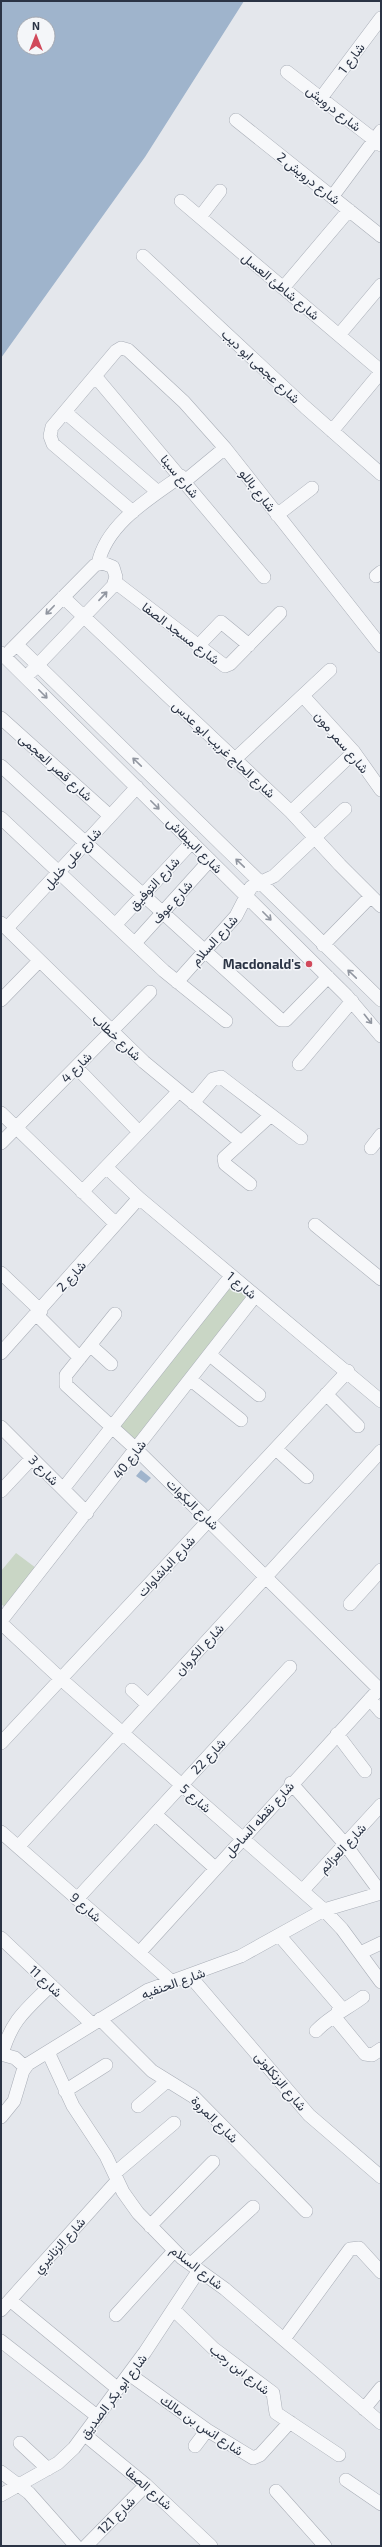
<svg xmlns="http://www.w3.org/2000/svg" width="382" height="2547" viewBox="0 0 382 2547" font-family="'Exo 2',Vazirmatn,sans-serif">
<rect width="100%" height="100%" fill="#e4e7ec"/>
<path fill="#c9d6c5" d="M230,1282L250,1299L138,1444L118,1426Z
M16,1553L36,1568L5,1607L1,1604V1571Z"/>
<path fill="#9fb4cc" fill-rule="evenodd" d="M1,1H244L145,157L1,358ZM24,24H48V48H24Z
M141,1470L151,1478L146,1483L136,1476Z"/>
<g fill="none" stroke-linecap="round" stroke-linejoin="round">
<g stroke="#a9aeb7" stroke-width="14">
<path id="minor" d="M287,72L381,145
M321,98L381,18
M236,120L381,236
M332,197L381,131
M181,201L381,371
M200,217L220,191
M143,256L305,407L381,474
M283,288L349,210
M339,335L381,285
M95,376L264,577
M65,412L158,492
M332,431L381,372
M185,481L225,448
M133,512L53,444L50,436L52,427L116,351L121,348L128,350L184,402L225,448L381,646
M277,515L312,488
M98,564C106,524 150,498 181,476
M376,576L381,572
M115,582L225,666L230,664L280,613
M63,597L291,812L340,865L381,906
M17,645L381,1000
M198,646L221,622L249,645
M10,651L95,565L103,563L113,567L116,577L113,586L31,672
M1,653L346,995L381,1036
M303,696L354,752L381,790
M1,718L110,816
M235,759L330,670
M1,766L281,1020H286L328,977
M291,812L354,752
M1,818L164,971L226,1021
M1,923L144,1062L241,1142
M116,924L192,842
M7,928L137,787
M135,943L210,860
M323,945L371,896
M177,982L236,916L251,887L274,876L345,809
M1,1000L39,961
M299,1064L352,1001
M76,1067L139,1132
M193,1103L213,1079L221,1077L301,1138
M1,1113L116,1224
M1,1143L150,992
M371,1148L381,1135
M106,1167L139,1198L381,1401
M250,1184L225,1164L224,1158L271,1115
M82,1192L178,1092
M315,1225L381,1279
M1,1273L41,1311
M115,1314L66,1375V1385L137,1450L379,1689
M37,1315L80,1358
M90,1345L111,1364
M1,1353L139,1198
M210,1355L259,1395
M191,1380L241,1420
M326,1394L358,1426
M1,1427L87,1513
M276,1449L307,1477
M63,1489L231,1276
M1,1491L32,1458
M350,1604L381,1570
M1,1621L255,1296
M1,1623L61,1679L324,1910L342,1929L381,1982
M132,1690L147,1704
M370,1699L381,1712
M337,1734L365,1771
M1,1743L348,1371
M155,1814L215,1868
M1,1832L171,1981
M18,1847L381,1451
M303,1890L381,1805
M77,1899L290,1667
M279,1935L339,2005L337,2020L365,2054L372,2055L381,2049
M1,1938L92,2024
M139,1953L381,1687
M360,1953L381,1943
M190,1976L309,2115L381,2177
M100,2019L152,2071L194,2097L306,2211
M316,2031C330,2016 347,2009 363,1997
M48,2052L73,2106L106,2156L123,2192L138,2213L182,2258L225,2289L381,2423
M1,2054L15,2058L25,2067
M2,2054C12,2019 26,2010 51,1985
M65,2091L106,2065
M138,2106L167,2081
M1,2117L14,2101L23,2071L28,2064L148,1990L241,1956L324,1910L381,1893L345,1844L291,1783
M115,2173L174,2123
M150,2226L213,2162
M191,2264L253,2207
M10,2300L117,2388
M1,2310L117,2181
M174,2310L213,2348L273,2393L276,2413L339,2455
M116,2315L174,2251
M284,2339L350,2249L359,2248L381,2272
M1,2341L97,2416
M129,2374L207,2430L253,2458L260,2455L290,2422
M364,2409L381,2388
M85,2435L146,2485L211,2546
M20,2443L48,2469
M195,2446L207,2430
M1,2472L29,2493L76,2546
M346,2480L381,2504
M276,2491L325,2546
M1,2495L58,2463L74,2448L145,2352L199,2270
M86,2546L146,2485"/>
</g>
<use href="#minor" stroke="#f7f8fa" stroke-width="13"/>
</g>
<defs><path id="oneway-shaft" d="M-6 0H5M1.5-3L5.5 0L1.5 3" fill="none" stroke-width="1.6" stroke-linecap="round" stroke-linejoin="round"/></defs>
<g stroke="#9196a0">
<use href="#oneway-shaft" transform="translate(103 596) rotate(-47)"/>
<use href="#oneway-shaft" transform="translate(50 610) rotate(134)"/>
<use href="#oneway-shaft" transform="translate(43 694) rotate(45)"/>
<use href="#oneway-shaft" transform="translate(137 762) rotate(-136)"/>
<use href="#oneway-shaft" transform="translate(155 805) rotate(45)"/>
<use href="#oneway-shaft" transform="translate(240 863) rotate(-136)"/>
<use href="#oneway-shaft" transform="translate(267 916) rotate(45)"/>
<use href="#oneway-shaft" transform="translate(352 974) rotate(-136)"/>
<use href="#oneway-shaft" transform="translate(368 1019) rotate(51)"/>
</g>
<circle fill="#d1495b" stroke="#f4f6f9" stroke-width="1.5" cx="309" cy="964" r="4"/>
<g text-anchor="middle" stroke-width="3" stroke-linejoin="round" paint-order="stroke">
<g font-size="13" fill="#2b3445" stroke="#f4f6f9">
<text transform="translate(351 58) rotate(-53)" y="5">شارع 1</text>
<text transform="translate(334 108) rotate(38)" y="5">شارع درويش</text>
<text transform="translate(309 178) rotate(38)" y="5">شارع درويش 2</text>
<text transform="translate(281 286) rotate(40)" y="5">شارع شاطئ العسل</text>
<text transform="translate(261 366) rotate(43)" y="5">شارع عجمى ابو ديب</text>
<text transform="translate(180 476) rotate(50)" y="5">شارع سينا</text>
<text transform="translate(258 490) rotate(52)" y="5">شارع باللو</text>
<text transform="translate(181 633) rotate(37)" y="5">شارع مسجد الصفا</text>
<text transform="translate(342 742) rotate(50)" y="5">شارع سمر مون</text>
<text transform="translate(224 749) rotate(43)" y="5">شارع الحاج غريب ابو عدس</text>
<text transform="translate(56 767) rotate(42)" y="5">شارع قصر العجمى</text>
<text transform="translate(195 845) rotate(45)" y="5">شارع البيطاش</text>
<text transform="translate(72 858) rotate(-47)" y="5">شارع على خليل</text>
<text transform="translate(154 883) rotate(-47)" y="5">شارع التوفيق</text>
<text transform="translate(172 902) rotate(-48)" y="5">شارع عوف</text>
<text transform="translate(214 940) rotate(-48)" y="5">شارع السلام</text>
<text transform="translate(117 1037) rotate(43)" y="5">شارع خطاب</text>
<text transform="translate(76 1067) rotate(-45)" y="5">شارع 4</text>
<text transform="translate(71 1276) rotate(-48)" y="5">شارع 2</text>
<text transform="translate(242 1285) rotate(40)" y="5">شارع 1</text>
<text transform="translate(129 1459) rotate(-52)" y="5">شارع 40</text>
<text transform="translate(44 1470) rotate(45)" y="5">شارع 3</text>
<text transform="translate(193 1504) rotate(44)" y="5">شارع البكوات</text>
<text transform="translate(166 1566) rotate(-47)" y="5">شارع الباشاوات</text>
<text transform="translate(199 1649) rotate(-47)" y="5">شارع الكروان</text>
<text transform="translate(208 1756) rotate(-47)" y="5">شارع 22</text>
<text transform="translate(196 1798) rotate(41)" y="5">شارع 5</text>
<text transform="translate(259 1819) rotate(-48)" y="5">شارع نقطه الساحل</text>
<text transform="translate(342 1848) rotate(-47)" y="5">شارع العزائم</text>
<text transform="translate(86 1907) rotate(41)" y="5">شارع 9</text>
<text transform="translate(46 1981) rotate(43)" y="5">شارع 11</text>
<text transform="translate(173 1983) rotate(-20)" y="5">شارع الحنفيه</text>
<text transform="translate(281 2081) rotate(50)" y="5">شارع الزنكلونى</text>
<text transform="translate(215 2119) rotate(45)" y="5">شارع المروة</text>
<text transform="translate(59 2245) rotate(-48)" y="5">شارع الزنانيري</text>
<text transform="translate(197 2267) rotate(38)" y="5">شارع السلام</text>
<text transform="translate(240 2369) rotate(38)" y="5">شارع ابن رجب</text>
<text transform="translate(113 2396) rotate(-53)" y="5">شارع ابو بكر الصديق</text>
<text transform="translate(202 2425) rotate(34)" y="5">شارع انس بن مالك</text>
<text transform="translate(149 2488) rotate(41)" y="5">شارع الصفا</text>
<text transform="translate(116 2515) rotate(-45)" y="5">شارع 121</text>
</g>
<g font-size="13" font-weight="bold" fill="#2b3445" stroke="#f4f6f9" text-anchor="end">
<text x="301" y="969">Macdonald's</text>
</g>
</g>
<rect width="382" height="2547" fill="none" stroke="#2b3445" stroke-width="4"/>
<g transform="translate(36 36)"><circle r="19" fill="#f4f6f9" stroke="#a4a8b1"/>
<path d="M0-3L7 15L0 10L-7 15Z" fill="#d1495b"/>
<text y="-6" font-size="11" font-weight="bold" text-anchor="middle" fill="#2b3445">N</text>
</g>
</svg>
